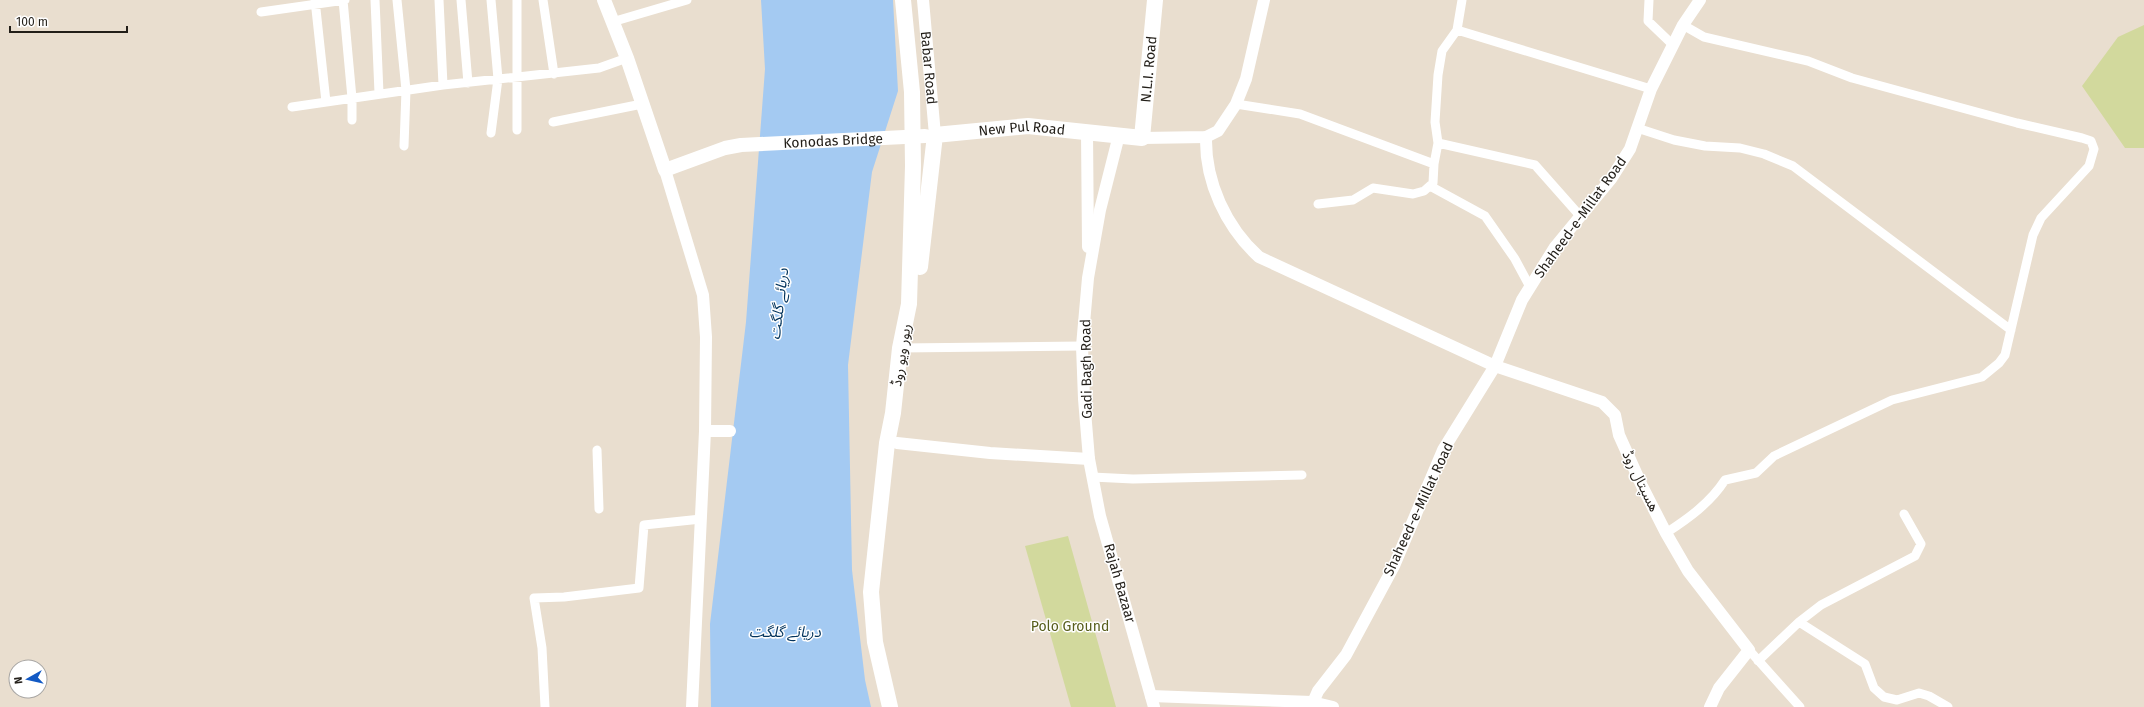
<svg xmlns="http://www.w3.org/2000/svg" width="2144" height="707" viewBox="0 0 2144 707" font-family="'Fira Sans','Noto Sans Arabic',sans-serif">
<rect width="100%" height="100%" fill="#e9decf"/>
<path fill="#d2d99d" d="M2144,25V148H2125L2082,86L2118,37Z
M1068,536L1116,707H1071L1025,546Z"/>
<path fill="#a4caf2" d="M761,0H893L898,91L872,172L848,365L852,570L865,680L871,707H711L710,624L746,322L765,69Z"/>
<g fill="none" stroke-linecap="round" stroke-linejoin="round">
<path stroke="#fff" stroke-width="9" d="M315,0L326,102
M343,0L352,98V120
M375,0L379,93
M397,0L406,90L404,146
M439,0L443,85
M461,0L468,83
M491,0L498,79L491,133
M543,0L554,74
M1649,0L1648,21L1673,45
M261,12L345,0
M612,22L687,0
M1457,30L1651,89
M1236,104L1300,114L1434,164
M292,107L443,85L599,68L627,58
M553,122L642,104
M1637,128L1674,140L1705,146L1740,148L1764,154L1793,166L2011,330
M517,130V0
M1438,143L1535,165L1581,217
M1430,186L1485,216L1515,259L1530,287
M1318,204L1353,200L1373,188L1413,194L1424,191L1433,183L1434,164L1438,143L1435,122L1438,75L1442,51L1457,30L1462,0
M900,348L1082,346
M597,450L599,509
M1092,477L1133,479L1302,475
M1666,533C1689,518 1710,503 1725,480L1756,473L1774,456L1892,400L1982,377L1999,363L2005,355L2033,235L2041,218L2089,166L2094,149L2091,141L2082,138L2017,123L1852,78L1808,61L1704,37L1683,25
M1799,622L1865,664L1874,688L1884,697L1897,700L1919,693L1929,696L1948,707
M1749,650L1800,707
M1758,661L1799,622L1821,605L1915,556L1921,544L1904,514
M545,707L542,648L534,598L564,597L639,588L644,525L701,519"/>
<g stroke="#fff" stroke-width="12">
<path id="s1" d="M923,0L935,135L926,136"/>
<path d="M1087,132L1088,247"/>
<path d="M1119,135L1100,210L1088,278L1082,346L1084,399L1089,459L1100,516L1154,707"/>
<path d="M1206,137C1205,182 1226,227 1259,257L1495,366L1602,402L1615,415L1619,435L1642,486L1666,533L1688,571L1749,650L1719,688L1710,707"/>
<path d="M1142,138L1206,137L1218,131L1236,104L1246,79L1264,0"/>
<path d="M665,170L703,295L706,337L705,431L692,707"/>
<path d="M705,431H730"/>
<path d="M897,443L990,453L1089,459"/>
<path d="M1151,696L1312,702L1333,707"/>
<path d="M1311,707L1318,691L1346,655L1394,566L1443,450L1495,366L1522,300L1555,247L1611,179L1630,149L1651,89L1683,25L1700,0"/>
</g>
<path stroke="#fff" stroke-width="14" id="s2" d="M604,0L627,58L665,170L725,148L741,145L925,136"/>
<g stroke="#fff" stroke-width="16">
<path id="s3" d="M920,267L935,135L1028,126L1142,138L1155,0"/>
<path d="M890,707L875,642L871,592L887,443L893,413L900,348L909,304L913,166L912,92L903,0"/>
</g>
</g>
<g text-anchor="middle" stroke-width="3" stroke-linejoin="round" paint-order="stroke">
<g font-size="14" fill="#221e18" stroke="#fff">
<text dy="5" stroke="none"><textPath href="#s1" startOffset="68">Babar Road</textPath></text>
<text dy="5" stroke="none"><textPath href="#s3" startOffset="410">N.L.I. Road</textPath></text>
<text dy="5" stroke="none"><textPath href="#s3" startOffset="220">New Pul Road</textPath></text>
<text dy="5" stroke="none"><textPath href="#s2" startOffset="353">Konodas Bridge</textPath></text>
<text transform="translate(1580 217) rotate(-54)" y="5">Shaheed-e-Millat Road</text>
<text transform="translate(901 355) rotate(-81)" y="5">ریور ویو روڈ</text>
<text transform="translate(1086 369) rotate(-91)" y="5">Gadi Bagh Road</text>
<text transform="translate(1641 481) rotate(64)" y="5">ھسپتال روڈ</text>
<text transform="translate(1418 509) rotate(-65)" y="5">Shaheed-e-Millat Road</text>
<text transform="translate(1120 583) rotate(74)" y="5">Rajah Bazaar</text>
</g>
<g font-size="14" fill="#575d1b" stroke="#fff">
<text x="1070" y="631">Polo Ground</text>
</g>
<g font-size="15" font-style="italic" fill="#03345d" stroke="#fff">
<text transform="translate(779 304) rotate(-83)" y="5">دریائے گلگت</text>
<text x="785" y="637">دریائے گلگت</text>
</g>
</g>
<g transform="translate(28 679) rotate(262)"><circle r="19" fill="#ffffff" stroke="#a7a5a3"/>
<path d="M0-3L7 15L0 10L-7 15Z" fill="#1259c4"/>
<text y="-6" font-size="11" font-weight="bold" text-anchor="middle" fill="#221e18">N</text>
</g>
<path d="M10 26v6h117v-6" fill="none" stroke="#221e18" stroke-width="2"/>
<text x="16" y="26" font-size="12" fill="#221e18" stroke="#ffffff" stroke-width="3" paint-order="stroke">100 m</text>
</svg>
